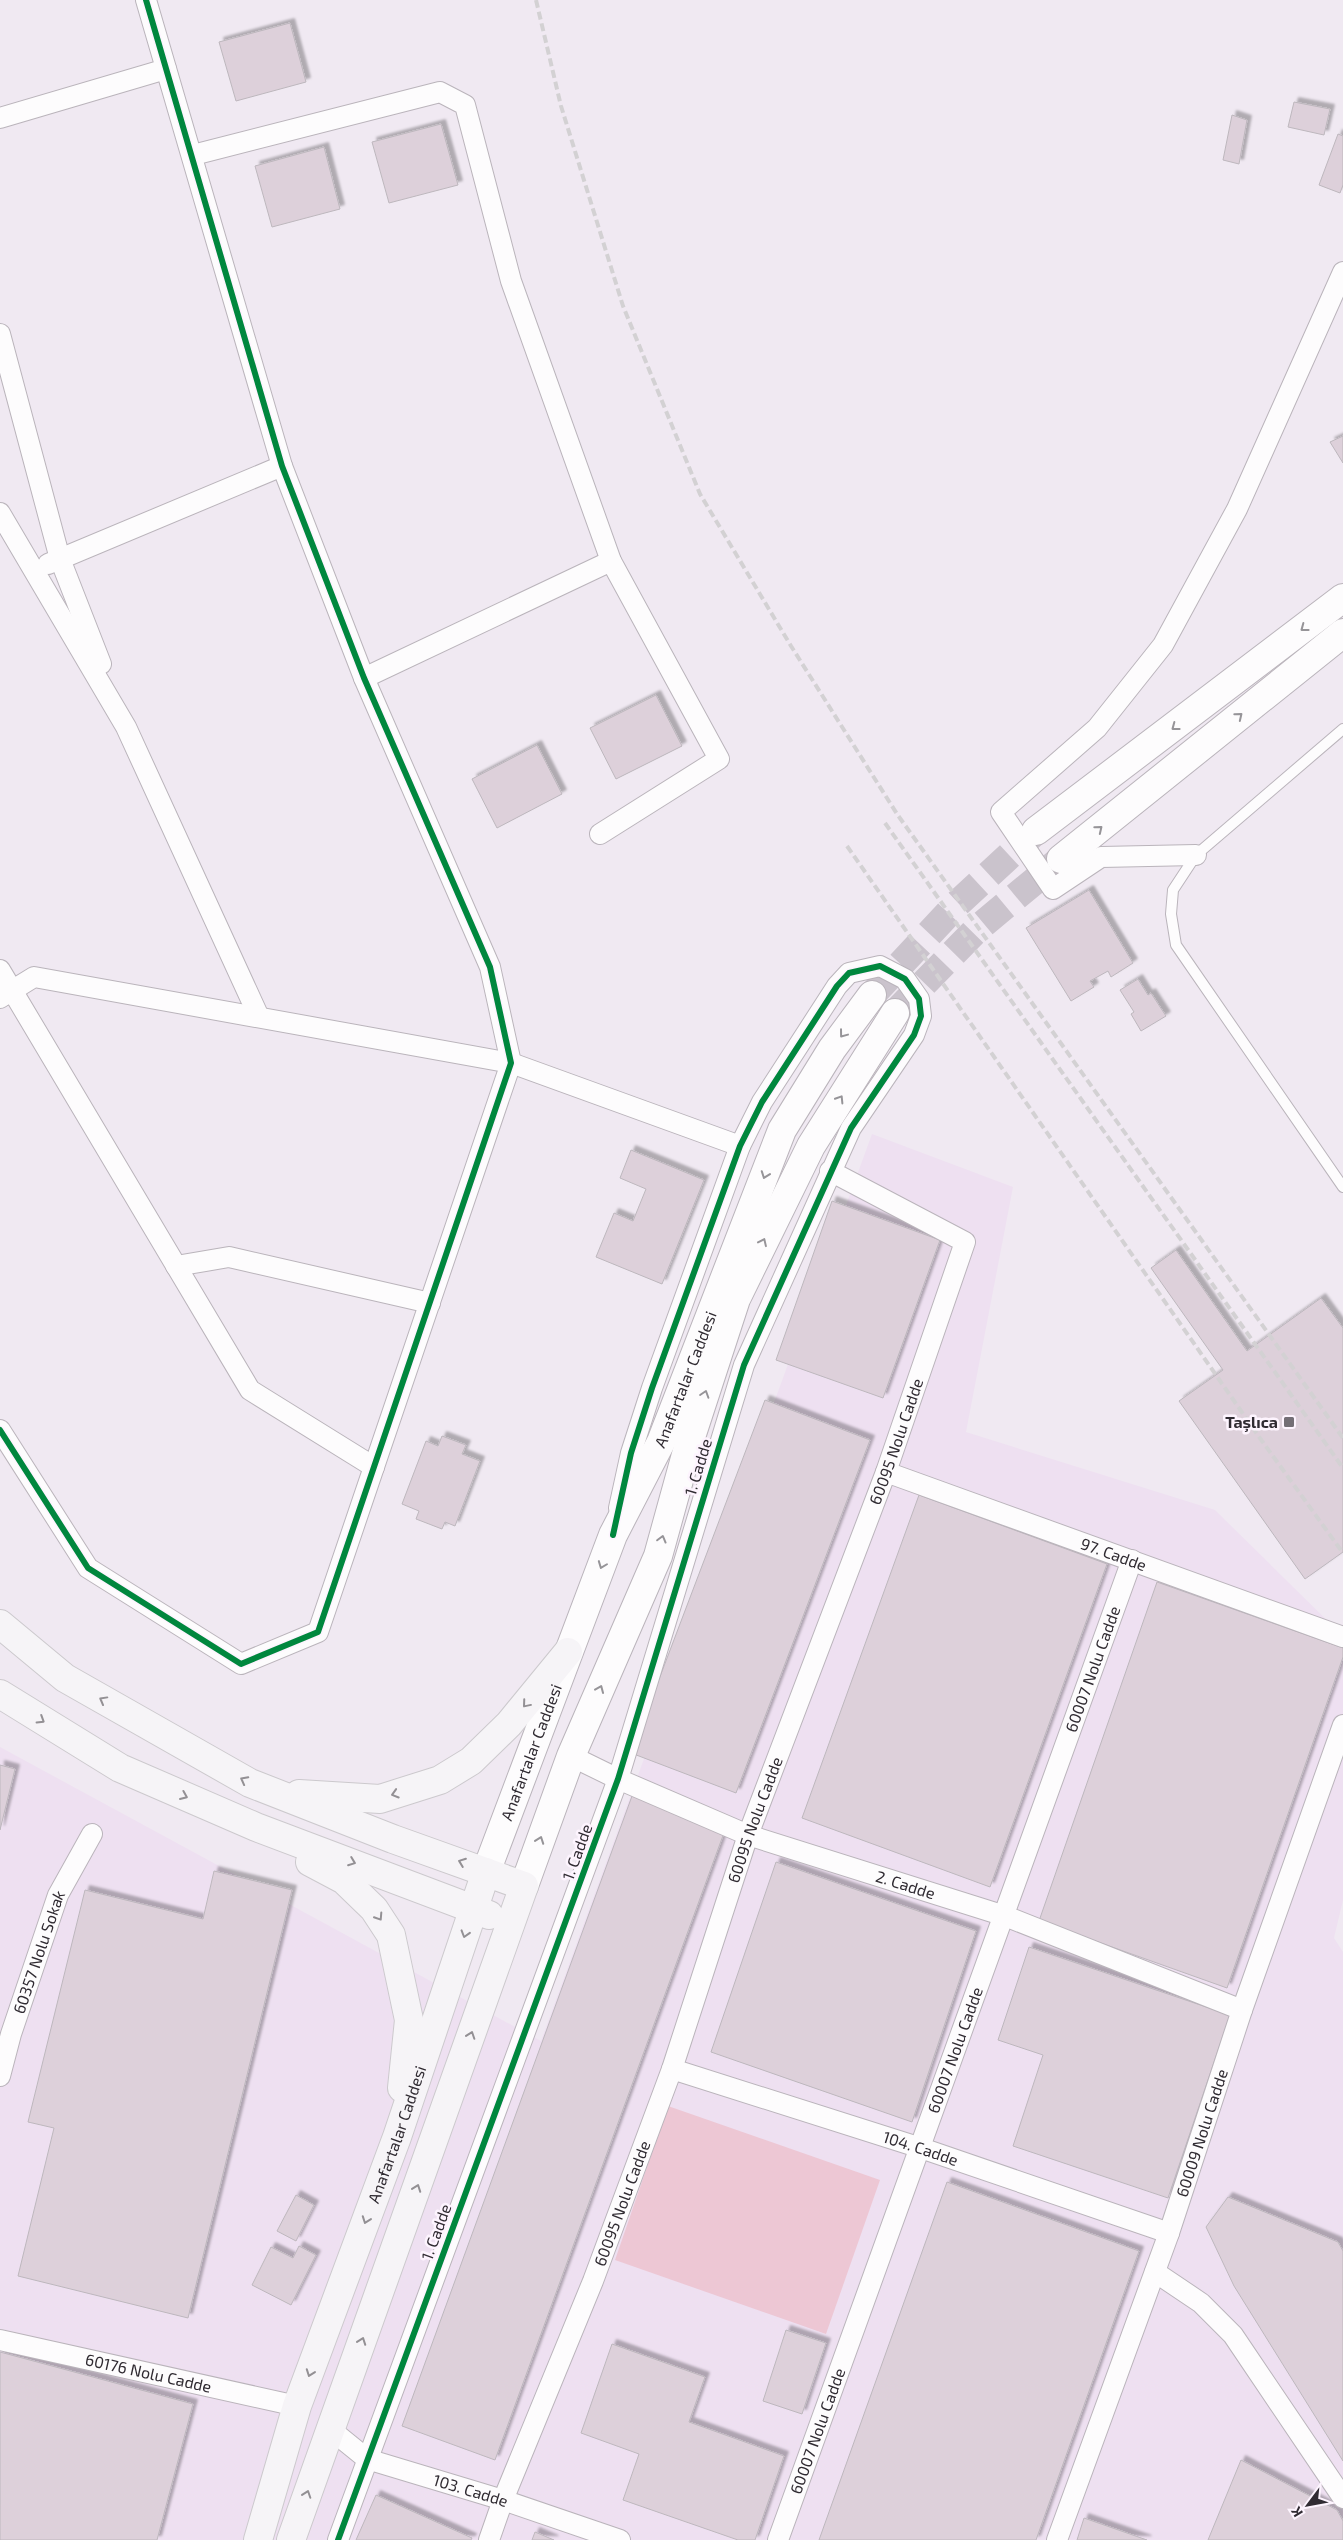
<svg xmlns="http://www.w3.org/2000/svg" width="1343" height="2540" viewBox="0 0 1343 2540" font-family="'Exo 2',sans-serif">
<defs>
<filter id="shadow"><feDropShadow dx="4.5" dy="-4.5" stdDeviation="1" flood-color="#0004"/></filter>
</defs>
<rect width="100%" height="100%" fill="#f0e9f2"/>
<path fill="#eee0f1" d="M872,1134L1013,1187L966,1432L1215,1510L1343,1636V1900L1334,1938L1343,1952V2540H0V1747L541,2041Z"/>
<path fill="#edc7d4" d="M668,2106L880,2180L826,2334L615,2260Z"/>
<path fill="#ddd0da" stroke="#bdb7bd" filter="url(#shadow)" d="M290,23L306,82L236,101L219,42Z
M1294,102L1330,109L1324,135L1288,127Z
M1232,115L1247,120L1239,164L1223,160Z
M441,124L458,185L389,203L372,142Z
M1338,134L1343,136V185L1340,193L1319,185Z
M324,147L340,209L272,227L255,166Z
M1343,436V463L1330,442Z
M656,695L682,746L616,779L590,728Z
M537,745L562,794L497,828L472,779Z
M1089,890L1133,963L1111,977L1108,971L1090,981L1094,987L1071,1001L1026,928Z
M1138,979L1148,995L1151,993L1166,1016L1141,1031L1131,1014L1134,1012L1120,990Z
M631,1150L704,1180L662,1284L596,1257L614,1213L633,1221L646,1189L620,1178Z
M832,1201L940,1240L883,1398L776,1360Z
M1176,1250L1247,1351L1321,1298L1343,1328V1552L1305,1579L1179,1401L1223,1370L1151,1268Z
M765,1400L870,1440L736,1793L631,1753Z
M442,1436L466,1445L462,1454L480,1461L455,1526L445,1522L442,1529L416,1519L419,1511L402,1504L426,1441L438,1446Z
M919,1495L1107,1564L990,1887L802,1818Z
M1157,1582L1343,1648V1657L1227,1988L1039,1921Z
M0,1765L15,1769L0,1830Z
M632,1796L725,1830L495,2460L402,2426Z
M776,1862L976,1931L912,2122L711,2052Z
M214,1871L292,1890L188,2318L18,2276L54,2128L28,2122L85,1890L203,1919Z
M1029,1947L1230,2015L1168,2198L1013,2146L1043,2055L998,2040Z
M947,2182L1139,2251L1036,2540H819Z
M296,2195L314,2205L296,2241L277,2231Z
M1228,2197L1338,2242L1343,2251V2461L1234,2286L1206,2227Z
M299,2246L316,2255L291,2305L252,2285L271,2247L293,2258Z
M786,2330L826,2343L802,2414L763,2401Z
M612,2344L705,2377L689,2422L784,2456L755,2540H738L623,2500L639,2454L581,2433Z
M0,2352L193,2404L157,2540H0Z
M1241,2460L1337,2510L1343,2521V2540H1208Z
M376,2495L472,2538L471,2540H356Z
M1084,2518L1147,2540H1077Z
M535,2532L554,2540H532Z"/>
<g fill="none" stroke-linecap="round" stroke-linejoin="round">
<path stroke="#cac3cc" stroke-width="28" stroke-dasharray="28 14" stroke-linecap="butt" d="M872,995L956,905L1036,831
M895,1013L977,929L1061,859"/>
<g stroke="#bab4bb" stroke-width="12">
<path id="lane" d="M1343,729L1196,855L1173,890L1171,914L1176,945L1343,1187"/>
</g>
<g stroke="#bab4bb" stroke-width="22">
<g id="street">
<path d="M0,118L166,69"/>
<path d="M193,155L440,92L465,105L511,281L611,561L719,759L600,834"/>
<path d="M0,334L60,559L101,664"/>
<path d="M0,513L126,727L259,1017"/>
<path d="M48,564L282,466"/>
<path d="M364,678L611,561"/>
<path d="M1196,855L1101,857L1053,889L1001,812L1097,728L1163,645L1237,509L1343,272"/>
<path d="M0,970L250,1390L374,1467"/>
<path d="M0,998L34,977L511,1063L740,1146"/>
<path d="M176,1266L229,1257L430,1303"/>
<path d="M0,1430L88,1568L241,1664L318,1632L511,1063L490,967L364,678L282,466L146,0"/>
<path id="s1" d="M886,1472L1343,1637"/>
<path id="s2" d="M571,1756L618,1779L748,1835L1005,1916L1242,2010"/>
<path id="s3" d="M672,2069L921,2148L1169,2233"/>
<path id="s4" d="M0,2076L11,2034L58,1895L92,1834"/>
<path d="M1155,2272L1201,2303L1233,2335L1343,2498"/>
<path id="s5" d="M0,2340L297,2406"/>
<path id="s6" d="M330,2429L367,2459L503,2500L620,2540"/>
<path d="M338,2540L618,1779L744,1365L851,1128L914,1035L921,1016L919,999L905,979L880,966L849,973L837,986L762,1102L740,1146L652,1388L631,1453L619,1508"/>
<path id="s7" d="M489,2540L503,2500L593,2281L672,2069L748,1835L886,1472L965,1242L830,1171"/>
<path id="s8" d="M778,2540L1132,1560"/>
<path id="s9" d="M1057,2540L1169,2233L1242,2010L1343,1725"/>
</g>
</g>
<g stroke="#bab4bb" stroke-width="30">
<g id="secondary">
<path d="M1036,831L1343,598"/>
<path d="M1061,859L1343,633"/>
<path id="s10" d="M486,1872L613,1535L661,1442L782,1130L832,1049L872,995"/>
<path d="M524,1886L571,1756L658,1556L690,1440L736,1299L811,1146L895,1013"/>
</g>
</g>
<g stroke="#ccc9cd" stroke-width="30">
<g id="primary">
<path d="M0,1624L65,1678L250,1783L393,1839L524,1886L291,2540"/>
<path d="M0,1694L120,1768L256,1827L489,1915"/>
<path d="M299,1794L380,1799L440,1780L471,1761L509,1724L568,1652"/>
<path d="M310,1862L344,1880L374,1909L391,1935L409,2020L402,2088"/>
<path id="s11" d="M258,2540L297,2406L397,2137L486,1872"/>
</g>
</g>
<use href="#lane" stroke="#fdfcfd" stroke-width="10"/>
<use href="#street" stroke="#fdfcfd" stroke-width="20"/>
<use href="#secondary" stroke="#fdfcfd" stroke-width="28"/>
<use href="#primary" stroke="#f6f4f7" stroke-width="28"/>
<path stroke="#d3d1d3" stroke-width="4" stroke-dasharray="8 4" stroke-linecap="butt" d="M536,0L561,106L623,306L700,494L791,646L897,814L1343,1438
M885,823L1343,1468
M847,846L1262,1441L1343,1553"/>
<g stroke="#fdf4fe" stroke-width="9">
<path id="cycleway" d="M0,1430L88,1568L241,1664L318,1632L511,1063L490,967L364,678L282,466L146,0
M338,2540L618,1779L744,1365L851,1128L914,1035L921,1016L919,999L905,979L880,966L849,973L837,986L762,1102L740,1146L652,1388L631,1453L613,1535"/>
</g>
<use href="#cycleway" stroke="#00873e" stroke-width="6"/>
</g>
<defs><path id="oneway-chevron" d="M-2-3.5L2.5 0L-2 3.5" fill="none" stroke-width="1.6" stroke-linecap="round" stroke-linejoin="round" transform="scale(1.25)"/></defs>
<g stroke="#969498">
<use href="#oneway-chevron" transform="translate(1304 628) rotate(143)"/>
<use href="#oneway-chevron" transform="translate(1239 716) rotate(-39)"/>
<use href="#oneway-chevron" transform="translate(1175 727) rotate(143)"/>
<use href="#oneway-chevron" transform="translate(1099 829) rotate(-39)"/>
<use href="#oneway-chevron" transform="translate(843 1034) rotate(127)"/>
<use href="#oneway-chevron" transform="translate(840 1099) rotate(-58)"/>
<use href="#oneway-chevron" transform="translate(765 1175) rotate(110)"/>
<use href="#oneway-chevron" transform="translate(763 1242) rotate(-65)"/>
<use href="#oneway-chevron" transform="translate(705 1394) rotate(-72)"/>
<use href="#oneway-chevron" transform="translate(662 1539) rotate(-75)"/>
<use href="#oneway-chevron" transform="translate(602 1565) rotate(111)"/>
<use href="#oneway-chevron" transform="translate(600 1689) rotate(-67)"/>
<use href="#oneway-chevron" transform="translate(540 1840) rotate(-70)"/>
</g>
<g stroke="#939094">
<use href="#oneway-chevron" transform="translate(103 1700) rotate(-151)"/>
<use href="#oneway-chevron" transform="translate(526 1704) rotate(130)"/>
<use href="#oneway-chevron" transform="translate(41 1720) rotate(32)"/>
<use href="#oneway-chevron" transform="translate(244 1780) rotate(-152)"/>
<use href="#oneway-chevron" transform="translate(395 1794) rotate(163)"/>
<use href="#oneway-chevron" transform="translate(184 1796) rotate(23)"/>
<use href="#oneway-chevron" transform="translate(352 1862) rotate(21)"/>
<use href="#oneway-chevron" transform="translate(462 1862) rotate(-159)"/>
<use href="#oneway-chevron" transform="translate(379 1917) rotate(57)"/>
<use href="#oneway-chevron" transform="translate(465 1934) rotate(107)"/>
<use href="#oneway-chevron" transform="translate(471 2035) rotate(-71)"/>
<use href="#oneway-chevron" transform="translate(417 2188) rotate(-70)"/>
<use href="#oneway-chevron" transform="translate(366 2220) rotate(110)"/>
<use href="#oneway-chevron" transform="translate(362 2341) rotate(-70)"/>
<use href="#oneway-chevron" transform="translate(310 2373) rotate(110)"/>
<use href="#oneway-chevron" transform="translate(307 2494) rotate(-71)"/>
</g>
<rect fill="#736e75" stroke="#fdf4fe" stroke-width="2" x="1283" y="1416" width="12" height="12" rx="2.5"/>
<g text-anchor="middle" stroke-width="5" stroke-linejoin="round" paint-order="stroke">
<g font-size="16" fill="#302b32" stroke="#fdf4fe">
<text dy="6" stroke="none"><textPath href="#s10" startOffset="532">Anafartalar Caddesi</textPath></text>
<text dy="6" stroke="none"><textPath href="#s7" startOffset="1172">60095 Nolu Cadde</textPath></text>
<text transform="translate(698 1467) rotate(-73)" y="6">1. Cadde</text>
<text dy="6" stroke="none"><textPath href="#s1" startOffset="242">97. Cadde</textPath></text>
<text dy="6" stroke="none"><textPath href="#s8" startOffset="926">60007 Nolu Cadde</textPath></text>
<text dy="6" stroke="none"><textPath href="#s10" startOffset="128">Anafartalar Caddesi</textPath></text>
<text dy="6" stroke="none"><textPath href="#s7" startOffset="768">60095 Nolu Cadde</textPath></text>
<text transform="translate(577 1852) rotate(-70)" y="6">1. Cadde</text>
<text dy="6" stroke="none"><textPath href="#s2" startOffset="359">2. Cadde</textPath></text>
<text dy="6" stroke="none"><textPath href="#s4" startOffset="130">60357 Nolu Sokak</textPath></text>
<text dy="6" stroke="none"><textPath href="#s8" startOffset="521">60007 Nolu Cadde</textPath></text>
<text dy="6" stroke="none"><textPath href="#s9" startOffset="432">60009 Nolu Cadde</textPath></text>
<text dy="6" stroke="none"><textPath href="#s11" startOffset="429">Anafartalar Caddesi</textPath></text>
<text dy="6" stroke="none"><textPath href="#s3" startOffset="261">104. Cadde</textPath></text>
<text dy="6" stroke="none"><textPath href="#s7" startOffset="362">60095 Nolu Cadde</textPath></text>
<text transform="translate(436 2232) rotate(-70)" y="6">1. Cadde</text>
<text dy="6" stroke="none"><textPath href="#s5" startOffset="152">60176 Nolu Cadde</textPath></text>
<text dy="6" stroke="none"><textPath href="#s8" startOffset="116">60007 Nolu Cadde</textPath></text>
<text dy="6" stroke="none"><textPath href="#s6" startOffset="156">103. Cadde</textPath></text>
</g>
<g font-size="16" font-weight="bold" fill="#302b32" stroke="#fdf4fe" text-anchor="end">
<text x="1278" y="1428">Taşlıca</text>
</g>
</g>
<g transform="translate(1308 2505) rotate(238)" stroke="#fdf4fe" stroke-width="4" paint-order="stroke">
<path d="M0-4L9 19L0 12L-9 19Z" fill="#302b32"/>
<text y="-8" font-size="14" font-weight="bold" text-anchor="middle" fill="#302b32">K</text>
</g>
</svg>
